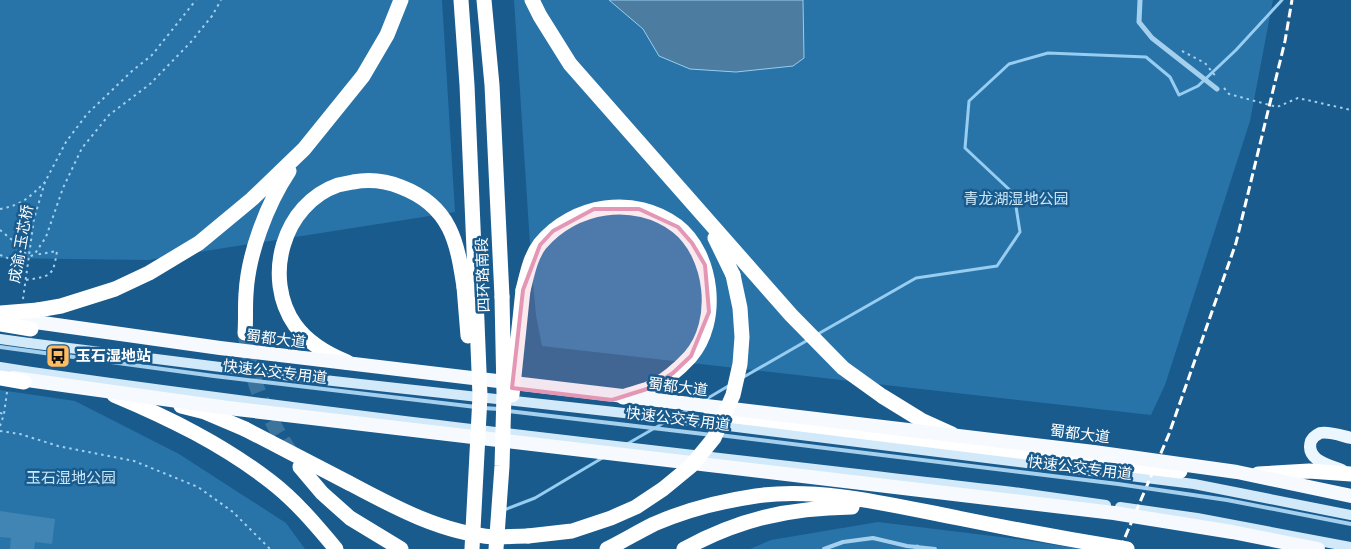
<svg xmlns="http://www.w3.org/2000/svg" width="1351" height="549" viewBox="0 0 1351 549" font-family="'Golos Text','Noto Sans SC',sans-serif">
<rect width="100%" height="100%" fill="#195b8d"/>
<path fill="#2874a9" d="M0,0H442L455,212L148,260L0,258Z
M514,0H1273L1250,121L1165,385L1151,415L542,346L536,315L531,259Z
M0,390L75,401L179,454L286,523L305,549H0Z
M878,522L1017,539L1081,549H750L771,540Z"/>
<path fill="#4c7c9f" stroke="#97cdf1" d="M609,0H803L804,58L793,66L736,72L690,69L659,56L643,29Z"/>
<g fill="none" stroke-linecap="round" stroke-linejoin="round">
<path stroke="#97cdf1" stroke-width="3" d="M818,334L916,278L997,266L1020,232L1014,194L965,148L969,101L1009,64L1048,53L1146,57L1170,77L1179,95L1198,86L1236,50L1282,0
M742,378L808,340
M703,401L730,385
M675,417L689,409
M627,444L667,421
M504,510L535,498L604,457"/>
</g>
<path fill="#4185b5" d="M0,511L55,519L52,544L35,542L34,549H10L11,538L0,537Z"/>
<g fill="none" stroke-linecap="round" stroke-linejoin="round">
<path stroke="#3c749e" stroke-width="15" stroke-dasharray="15 8" stroke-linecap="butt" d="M245,333C247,345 248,357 251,368C259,400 275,429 293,456"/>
<path stroke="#a4d0ee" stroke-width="2" stroke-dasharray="2.5 4" stroke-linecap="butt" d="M1182,51L1205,63L1217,78
M1224,88L1229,94L1277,107L1298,98L1351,110
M0,209C22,205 30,197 45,182
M0,230L17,244L28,256
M0,255L15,261L34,255L46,237L63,188L82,148L109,115L150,84L190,43L212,16L221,0
M26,280C51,276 53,277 57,251L35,255
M0,413L4,414
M0,431L20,434L58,446L134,461L198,487L233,512L270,549"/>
<path stroke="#a4d0ee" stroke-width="4" d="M824,549L843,542L873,538L907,546L935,549"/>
<path stroke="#a4d0ee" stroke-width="5" d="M1140,0L1139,22L1152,38L1217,89
M917,549V547"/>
<path stroke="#d2e9fa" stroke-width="10" d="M29,343L315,379L633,414L1194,484L1351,515
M25,371C353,418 683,453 1013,492L1106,505
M1120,507L1197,518L1351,547"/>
<path stroke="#ecf6ff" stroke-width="12" d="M1342,470C1329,465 1305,460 1311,441C1313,437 1316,435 1320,433C1329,431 1342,436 1351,438"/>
<path stroke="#fff" stroke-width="15" d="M461,0L467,85L476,297
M484,0L492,85L502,297
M532,0L540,16L570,64L791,315L843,368L882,396L921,420L952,434
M715,238L733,275
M523,290C527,275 530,257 540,244C573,204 635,194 677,226C713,254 721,322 690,357C680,368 663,383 648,389C640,392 631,394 623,397
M38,310L61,306L115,289L149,273L199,243L252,199L304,149L363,76L387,35L401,0
M245,333C246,320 245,307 246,294C248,254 267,204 289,171
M347,362C327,354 308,343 295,325C262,278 283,204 338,185C343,184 348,183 353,182C370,179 386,181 401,187C422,195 439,208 449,228C458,246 461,268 464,287
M114,395C169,418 222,444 270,481C295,500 316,525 336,549
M181,406L205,412L245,429
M711,413L1180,471
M300,467L322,493L350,518L401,549
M1258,474L1309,471L1351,474
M349,483C394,507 442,533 494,537C505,537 517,536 528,536
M607,549C623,541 638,532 654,524C686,510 722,501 756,496C821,486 899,507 963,519C1017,530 1072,540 1127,549
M684,549C740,519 788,508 852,507"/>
<path stroke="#fff" stroke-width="3" stroke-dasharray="9 4" stroke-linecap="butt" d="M1120,549L1169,434L1236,243L1285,41L1292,0"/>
<path stroke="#a4d0ee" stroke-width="2" stroke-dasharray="2.5 4" stroke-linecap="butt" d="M23,299L34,219L45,182L66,142L87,114L132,71L152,55L196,0
M0,426L4,414L7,392"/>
<path stroke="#a4d0ee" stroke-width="4" d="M0,347L214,376L476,407
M483,408L499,409
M508,411L712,435
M719,435L1118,484L1227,500L1351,524"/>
<path stroke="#d2e9fa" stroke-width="10" d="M0,339L29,343
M0,367L25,371"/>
<path stroke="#f6faff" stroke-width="14" d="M14,319L220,348L1094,452L1237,472L1351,496
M13,378L228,408L1114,513L1232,532L1318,549"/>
<path stroke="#fff" stroke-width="15" d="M464,287L468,336
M0,313L38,310
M0,324L31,329
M0,378L24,382
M512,395L523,290
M245,429L349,483
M528,536L572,531L611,518L636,507L663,489L691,466L714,438L733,395L740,364L742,337L740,308L733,275
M472,549L480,396L476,297
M496,549L502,466L504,394L502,297"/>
</g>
<path fill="#e497b5" fill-opacity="0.2" stroke="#e497b5" stroke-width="4" stroke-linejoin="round" d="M594,209H639L678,227L692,243L705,265L709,312L691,356L673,373L650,388L612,400L512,388L523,290L540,245L553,231Z"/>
<defs>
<g id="bus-square" transform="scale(1.25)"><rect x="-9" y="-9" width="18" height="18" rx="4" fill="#ffbc62" stroke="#195b8d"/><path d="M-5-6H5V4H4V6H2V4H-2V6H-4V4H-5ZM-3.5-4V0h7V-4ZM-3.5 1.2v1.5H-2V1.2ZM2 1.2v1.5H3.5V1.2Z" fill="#111"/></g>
</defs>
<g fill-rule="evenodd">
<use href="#bus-square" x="58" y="356"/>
</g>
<g text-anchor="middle" stroke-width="5" stroke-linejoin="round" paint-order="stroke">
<g font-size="15" fill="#cae7fa" stroke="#195b8d">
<text x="1016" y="204">青龙湖湿地公园</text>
<text x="71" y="483">玉石湿地公园</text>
</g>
<g font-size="15" fill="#fff" stroke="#195b8d">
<text transform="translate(21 244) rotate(-80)" y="5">成渝·玉芯桥</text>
<text transform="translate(483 275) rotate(-92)" y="5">四环路南段</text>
<text transform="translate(276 339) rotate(7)" y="5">蜀都大道</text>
<text transform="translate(275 372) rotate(7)" y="5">快速公交专用道</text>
<text transform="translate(678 387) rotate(7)" y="5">蜀都大道</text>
<text transform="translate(678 419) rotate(7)" y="5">快速公交专用道</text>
<text transform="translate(1080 434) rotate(7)" y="5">蜀都大道</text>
<text transform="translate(1080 468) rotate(7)" y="5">快速公交专用道</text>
</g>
<g font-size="15" font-weight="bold" fill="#fff" stroke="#195b8d" text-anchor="start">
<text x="76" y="361">玉石湿地站</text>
</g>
</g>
</svg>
